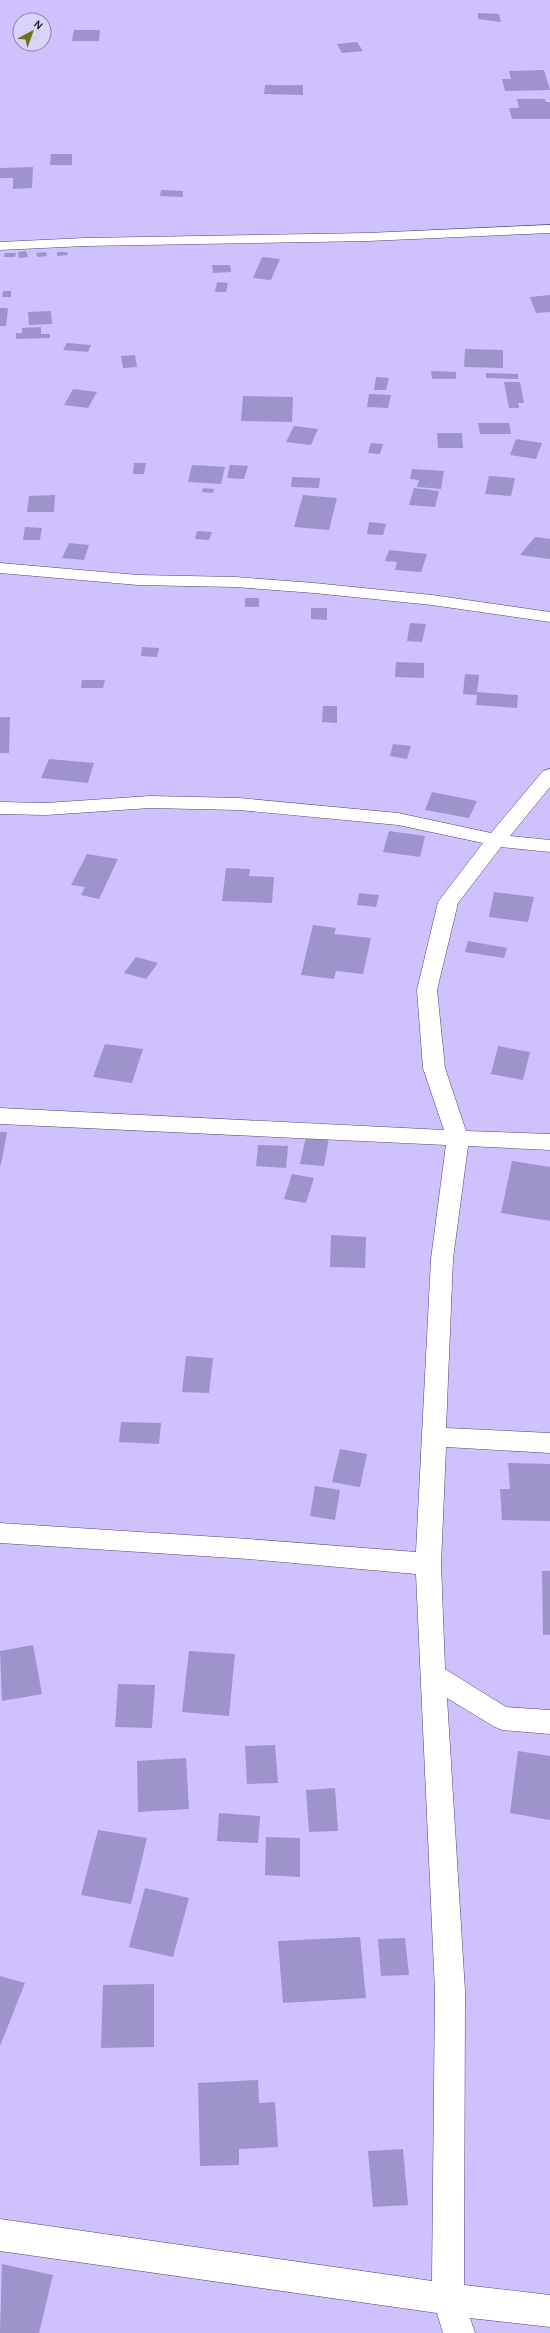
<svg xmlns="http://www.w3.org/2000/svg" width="550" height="2333" viewBox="0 0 550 2333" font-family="Karla,sans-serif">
<rect width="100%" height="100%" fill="#cec1fd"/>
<path fill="#9f93cb" d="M478,13L499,14L501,22L478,19Z
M74,30H100L99,41H72Z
M357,42L363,51L342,53L337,44Z
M544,70L550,90L505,91L502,79H511L509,71Z
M265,85H303V95L264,94Z
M517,99H545L546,102H550V119H512L509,108H519Z
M51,154H72V165H50Z
M33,167L32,188L13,189V178H0V168Z
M161,190L183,191V197L160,196Z
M26,251L28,257L19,258L18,252Z
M46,252L47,256L38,257L36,253Z
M57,252H67L68,255L57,256Z
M5,253H16L15,257H4Z
M262,257L280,259L271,280L253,278Z
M212,265H230L231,272L213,273Z
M217,282L228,283L226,292H215Z
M3,291H11V297H2Z
M550,295V312L536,313L530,297Z
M0,308H8L6,326H0Z
M51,311L52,324L29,325L28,312Z
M41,327V334H50V338L16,339V333H22V328Z
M67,343L91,345L88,352L63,350Z
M465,349L503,350V368L464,367Z
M135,355L137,367L123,368L121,356Z
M431,371L456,372V379H432Z
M486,373L518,374V379L486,378Z
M376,377L389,378L386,390H374Z
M504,382H520L524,403H518L519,408H509Z
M73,389L97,392L88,408L64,405Z
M369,394L391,395L388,408L367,407Z
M243,396L293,397L292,422L241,421Z
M478,423H509L511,434H480Z
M294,426L318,429L311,445L286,442Z
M437,433H462L463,448H438Z
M516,439L542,443L536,459L510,455Z
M371,443L383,444L380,454L368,453Z
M134,463H146L144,474H133Z
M192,465L225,467L221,484L188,482Z
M230,465L248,466L244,479L227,478Z
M412,469L444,471L441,489L417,487L419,480L410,479Z
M489,476L515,478L511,496L485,494Z
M292,477L320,478L319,488L291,487Z
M203,488L214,489L213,493L202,492Z
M414,488L439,491L435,507L409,505Z
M55,495L54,512H27L29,496Z
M303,495L337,498L329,530L294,527Z
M369,522L386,524L383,535L367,534Z
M25,527L42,528L40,540H23Z
M197,531L212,532L209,540L195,539Z
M535,537L550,539V559L520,555Z
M69,543L89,545L84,560L62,558Z
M389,550L427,554L421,572L395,570L397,562L385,561Z
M245,598H259V607H245Z
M311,608H327V620L311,619Z
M410,623L426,624L422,642L407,641Z
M142,647L159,648L157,657L141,656Z
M396,662L424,663V678L395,677Z
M465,674L479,675L477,692L518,695L517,708L476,705L477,695L463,694Z
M82,680H105L103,688H81Z
M323,706H337V723L322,722Z
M0,717H10L9,753H0Z
M393,744L411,746L407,759L390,756Z
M49,759L94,763L88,783L41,778Z
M432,792L477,801L469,818L425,810Z
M389,831L425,836L420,857L383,852Z
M87,854L118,859L99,899L81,895L85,887L71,885Z
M226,868L250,869L249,876L274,877L272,903L222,901Z
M494,892L534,897L528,922L489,917Z
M359,893L379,895L376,907L357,905Z
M313,925L336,928L334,934L371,938L363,974L336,971L334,979L301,975Z
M468,941L507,948L504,958L465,952Z
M136,957L158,963L146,979L124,973Z
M105,1044L143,1049L132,1083L93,1077Z
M498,1046L530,1052L523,1080L491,1074Z
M0,1132H7L1,1165H0Z
M306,1136L329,1138L324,1166L300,1164Z
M258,1145L288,1146L286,1168L256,1166Z
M512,1161L550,1167V1221L501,1213Z
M292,1174L314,1178L306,1203L284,1199Z
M331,1235L366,1237L365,1268L330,1267Z
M186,1356L213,1358L209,1393L182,1392Z
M121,1422L161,1423L159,1444L119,1442Z
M340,1449L367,1454L360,1487L332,1482Z
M508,1463L550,1464V1521L502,1520L500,1489H510Z
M315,1486L340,1490L335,1520L310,1516Z
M542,1571H550V1635H543Z
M33,1645L42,1694L2,1701L0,1651Z
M189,1651L235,1654L229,1716L182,1712Z
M118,1684L155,1685L152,1728L115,1727Z
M275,1745L278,1783L247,1784L245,1746Z
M518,1751L550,1756V1820L510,1813Z
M186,1758L189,1809L138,1812L137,1761Z
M335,1788L338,1831L309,1832L306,1790Z
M219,1813L260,1816L258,1843L217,1841Z
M98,1830L147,1838L131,1904L81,1895Z
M266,1837L300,1838V1877L265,1875Z
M145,1888L189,1898L173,1957L129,1947Z
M360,1937L366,1998L283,2003L278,1941Z
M405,1938L409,1975L381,1976L378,1939Z
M0,1976L25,1983L0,2046Z
M154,1984V2047L101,2048L103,1985Z
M258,2080L259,2103L275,2102L278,2147L239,2149V2165L200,2166L198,2083Z
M403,2149L408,2205L373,2207L368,2151Z
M2,2264L53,2275L39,2333H0Z"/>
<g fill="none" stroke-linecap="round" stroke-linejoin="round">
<g stroke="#514477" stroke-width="1">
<path id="minor" d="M550,225V233L368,241L85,246L0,250V242L85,238L368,233Z
M0,563L138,575L235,577L314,583L432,595L550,612V622L432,605L314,593L235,587L138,585L0,573Z
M550,769V787L510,836L550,840V852L501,847L458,903L437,990L445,1068L466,1131L550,1134V1150L468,1146L453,1259L446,1428L550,1433V1453L446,1447L441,1564L445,1669L506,1707L550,1710V1734L502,1730L493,1726L447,1698L465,1991L464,2285L550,2295V2327L470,2318L475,2333H443L437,2313L0,2251V2219L432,2281L435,1991L416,1574L249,1559L0,1543V1523L249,1539L416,1552L431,1259L446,1145L0,1124V1108L444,1130L423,1068L417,990L438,902L483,843L398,825L239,810L150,808L46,815L0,814V802L46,803L150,796L239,798L398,813L491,833L543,771Z"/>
</g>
<use href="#minor" fill="#fff" fill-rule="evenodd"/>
</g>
<g transform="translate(32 32) rotate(41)"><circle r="19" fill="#dad3f7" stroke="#8c85a3"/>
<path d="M0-3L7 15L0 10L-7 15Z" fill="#6b731b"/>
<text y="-6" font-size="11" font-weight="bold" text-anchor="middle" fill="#171126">N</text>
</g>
</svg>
